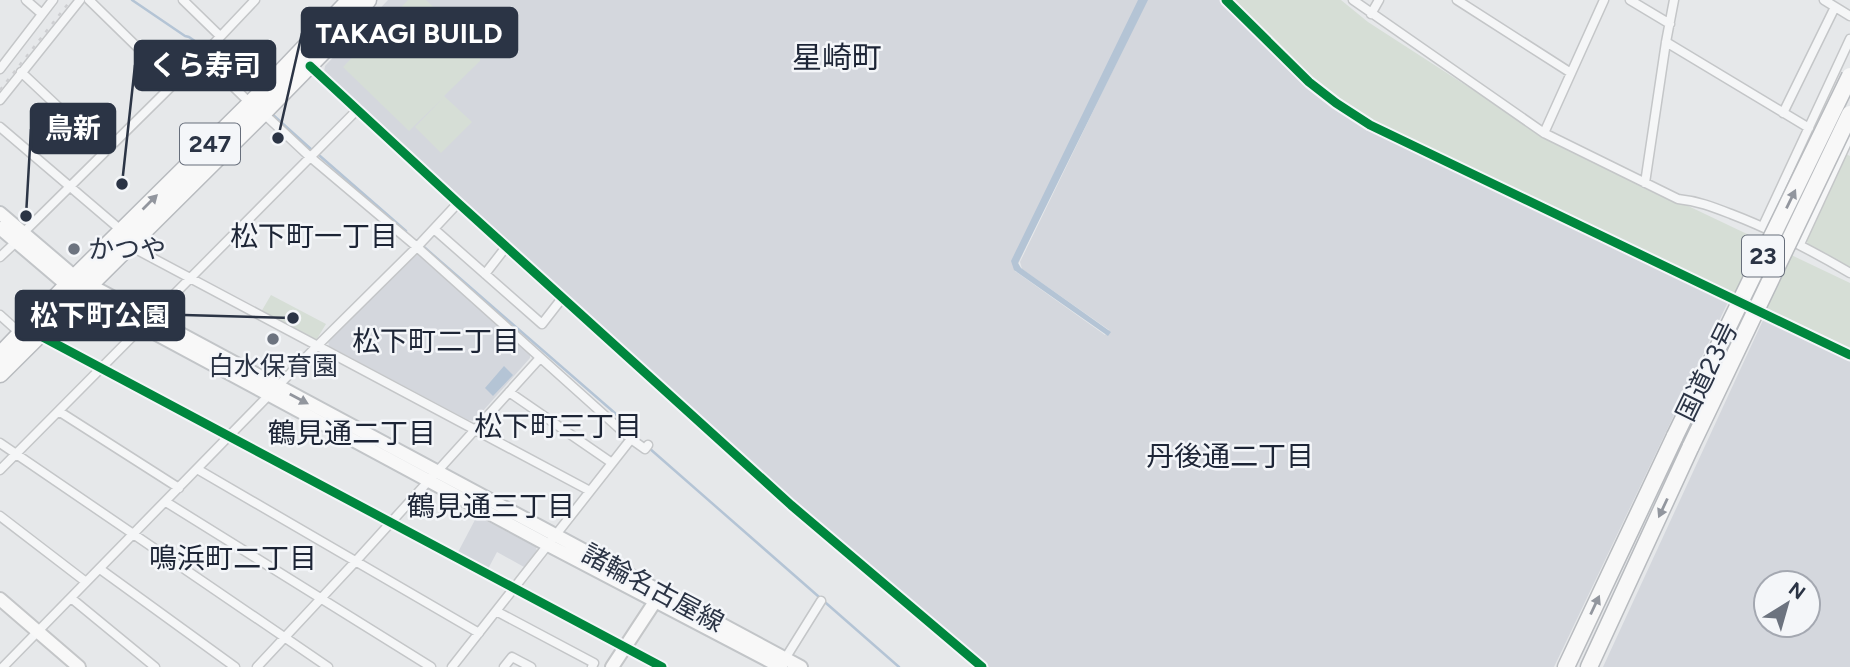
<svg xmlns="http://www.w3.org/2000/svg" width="1850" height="667" viewBox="0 0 1850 667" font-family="Figtree,'Noto Sans JP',sans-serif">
<rect width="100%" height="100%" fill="#e6e8ea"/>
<path fill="#d4d7dd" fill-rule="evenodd" d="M388,0H1139L1015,271L1105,335L1109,330L1022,269L1020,262L1147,0H1220L1307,84L1334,107L1369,129L1728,302L1554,667H989L788,496L324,72L325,66Z
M418,252L530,353V358L474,421L468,420L329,346L328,341Z
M1764,318L1850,359V667H1603ZM1766,583H1808V625H1766Z
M477,516L536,547L537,551L524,567L497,552L488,569L457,554Z"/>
<path fill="#d6ded6" d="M408,0H426L480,52V61L444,96L472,122L441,153L415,127L444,97L409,131L343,67Z
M1233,0H1341L1368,22L1552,141L1850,283V348L1373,121L1339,100L1314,81Z
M1846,154L1850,156V269L1808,244L1806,240Z
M271,295L326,324L315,342L261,312Z"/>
<path fill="#b4c4d5" d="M1138,0H1148L1018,263L1021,268L1111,332L1108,336L1014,270L1011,261Z
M504,366L513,375L493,396L485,388Z"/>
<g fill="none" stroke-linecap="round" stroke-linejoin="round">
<path stroke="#b4c4d5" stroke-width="2.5" d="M132,0L185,36L189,37L202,46
M212,54L248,88
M272,114L312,150
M320,156L406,231
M424,247L616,414L622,425L644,444
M649,448L899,667"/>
<g stroke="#c4c6c8" stroke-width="11">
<path id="street" d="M26,0L42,14
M89,0L174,83
M183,0L220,36
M1226,0L1309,82L1336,103L1370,125L1740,303
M1353,0L1544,133L1678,199C1698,201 1713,207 1731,214C1773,230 1811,250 1850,273
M1457,0L1571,73
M1630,0L1670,24
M1824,0L1850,16
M1371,14L1379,0
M1666,42L1809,128
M212,45L261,93
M202,56L251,104
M310,66L458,203L791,505L982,667
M0,69L53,0
M21,72L105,151
M0,100L80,0
M263,113L309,156L417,247L631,439L645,449L648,445
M1783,113L1835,7
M0,127L122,231
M1544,133L1604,0
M1645,183L1666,42L1674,0
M1763,226L1850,39
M434,229L542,324L563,297
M23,233L202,56L255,0
M1800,244L1850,136
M128,245L590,491
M0,257L16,242
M485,274L506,247
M1755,310L1850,355
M0,315L21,334
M39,335L662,667
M509,392L612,463
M60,412L179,488
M0,443L328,667
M197,469L479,633
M0,470L358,109
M166,502L431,667
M0,516L86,582
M100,569L235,667
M71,598L155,667
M496,611L594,663L592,667
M783,662L821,601
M3,667L317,346L417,247L458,203
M257,667L355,562L540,358
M452,667L631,439
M504,667L512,657L531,667"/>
</g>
<g stroke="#c4c6c8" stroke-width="16">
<path id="secondary" d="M0,599L79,667
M612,667L660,594"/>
</g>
<g stroke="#c2c5c8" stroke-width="16">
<path id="primary" d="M0,213L75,277L801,667
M0,228L68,286L80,293L548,545L781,667"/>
</g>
<g stroke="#b8bbbf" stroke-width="19">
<path id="highway" d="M0,355L75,277L261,93L350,0
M0,374L263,113L354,20L358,10L368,0
M1566,667L1675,436
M1589,667L1691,446"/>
</g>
<use href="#street" stroke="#f5f6f7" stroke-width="8"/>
<use href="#secondary" stroke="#f8f8f8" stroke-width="12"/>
<use href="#primary" stroke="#f8f8f8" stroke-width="12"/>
<use href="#highway" stroke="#f8f8f8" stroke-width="16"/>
<path stroke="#cecfd2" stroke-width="2.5" stroke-dasharray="3.5 7" stroke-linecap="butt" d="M0,90L71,0"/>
<g stroke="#b8bbbf" stroke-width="19" stroke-linecap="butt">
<path id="highway-bridge" d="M1675,436L1850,76
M1691,446L1850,114"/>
</g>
<use href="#highway-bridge" stroke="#f8f8f8" stroke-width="16"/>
<g stroke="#f4f6f9" stroke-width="13">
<path id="cycleway" d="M1226,0L1309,82L1336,103L1370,125L1850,355
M310,66L458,203L791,505L982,667
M39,335L662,667"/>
</g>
<use href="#cycleway" stroke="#00873e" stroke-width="9"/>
</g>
<defs><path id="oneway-solid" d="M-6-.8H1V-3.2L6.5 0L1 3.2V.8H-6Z" transform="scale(1.75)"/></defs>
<g fill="#92969e">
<use href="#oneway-solid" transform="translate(1791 199) rotate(-64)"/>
<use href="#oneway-solid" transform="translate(150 202) rotate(-45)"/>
<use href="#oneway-solid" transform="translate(299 399) rotate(28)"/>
<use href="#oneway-solid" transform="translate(1663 508) rotate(115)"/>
<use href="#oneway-solid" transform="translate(1595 605) rotate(-65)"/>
</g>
<g fill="#6c737f" stroke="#f4f6f9" stroke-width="2.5">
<circle cx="74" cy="249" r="7"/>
<circle cx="273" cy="339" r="7"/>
</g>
<g text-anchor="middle" stroke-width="5" stroke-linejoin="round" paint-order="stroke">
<g fill="#f4f6f9" stroke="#676e7b" stroke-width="2">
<rect x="180" y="123.5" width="60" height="41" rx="5"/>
<rect x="1742" y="235.5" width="42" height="41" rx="5"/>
</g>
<g font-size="24" font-weight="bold" fill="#2b3445">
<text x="210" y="152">247</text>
<text x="1763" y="264">23</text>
</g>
<g font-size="26" fill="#2b3445" stroke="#f4f6f9" text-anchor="start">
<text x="88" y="258">かつや</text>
<text x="273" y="375" text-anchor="middle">白水保育園</text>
</g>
<g font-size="26" fill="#2b3445" stroke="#f4f6f9">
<text transform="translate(1707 371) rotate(-64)" y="9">国道23号</text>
<text transform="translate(653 588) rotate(28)" y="9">諸輪名古屋線</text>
</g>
<g font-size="28" fill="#1d2536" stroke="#f4f6f9">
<text x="314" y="246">松下町一丁目</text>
<text x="436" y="351">松下町二丁目</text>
<text x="558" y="436">松下町三丁目</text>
<text x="352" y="443">鶴見通二丁目</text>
<text x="1230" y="466">丹後通二丁目</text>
<text x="491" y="516">鶴見通三丁目</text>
<text x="233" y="568">鳴浜町二丁目</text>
</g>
<g font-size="30" fill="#1d2536" stroke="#f4f6f9">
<text x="837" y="68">星崎町</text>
</g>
</g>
<path fill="none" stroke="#2b3445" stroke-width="2.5" d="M278 138L302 33M122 184L135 65M26 216L31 129M293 318L184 315"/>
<g fill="#2b3445" stroke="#f4f6f9" stroke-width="2.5">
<circle cx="278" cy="138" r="7"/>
<circle cx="122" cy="184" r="7"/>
<circle cx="26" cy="216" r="7"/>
<circle cx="293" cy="318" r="7"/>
</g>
<g fill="#2b3445" stroke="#2b3445" stroke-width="2.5">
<rect x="302" y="8" width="215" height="49" rx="7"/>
<rect x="135" y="41" width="140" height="49" rx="7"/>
<rect x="31" y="104" width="84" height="49" rx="7"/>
<rect x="16" y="291" width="168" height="49" rx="7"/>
</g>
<g font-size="28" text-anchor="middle" font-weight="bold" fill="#fff">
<text x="409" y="43">TAKAGI BUILD</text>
<text x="205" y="75">くら寿司</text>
<text x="73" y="138">鳥新</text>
<text x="100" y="325">松下町公園</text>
</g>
<g transform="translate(1787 604) rotate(37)"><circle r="33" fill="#f4f6f9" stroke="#a4a8b1" stroke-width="2"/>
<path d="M0-5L12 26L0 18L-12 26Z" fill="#6c737f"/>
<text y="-10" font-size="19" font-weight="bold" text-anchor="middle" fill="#2b3445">N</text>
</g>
</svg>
